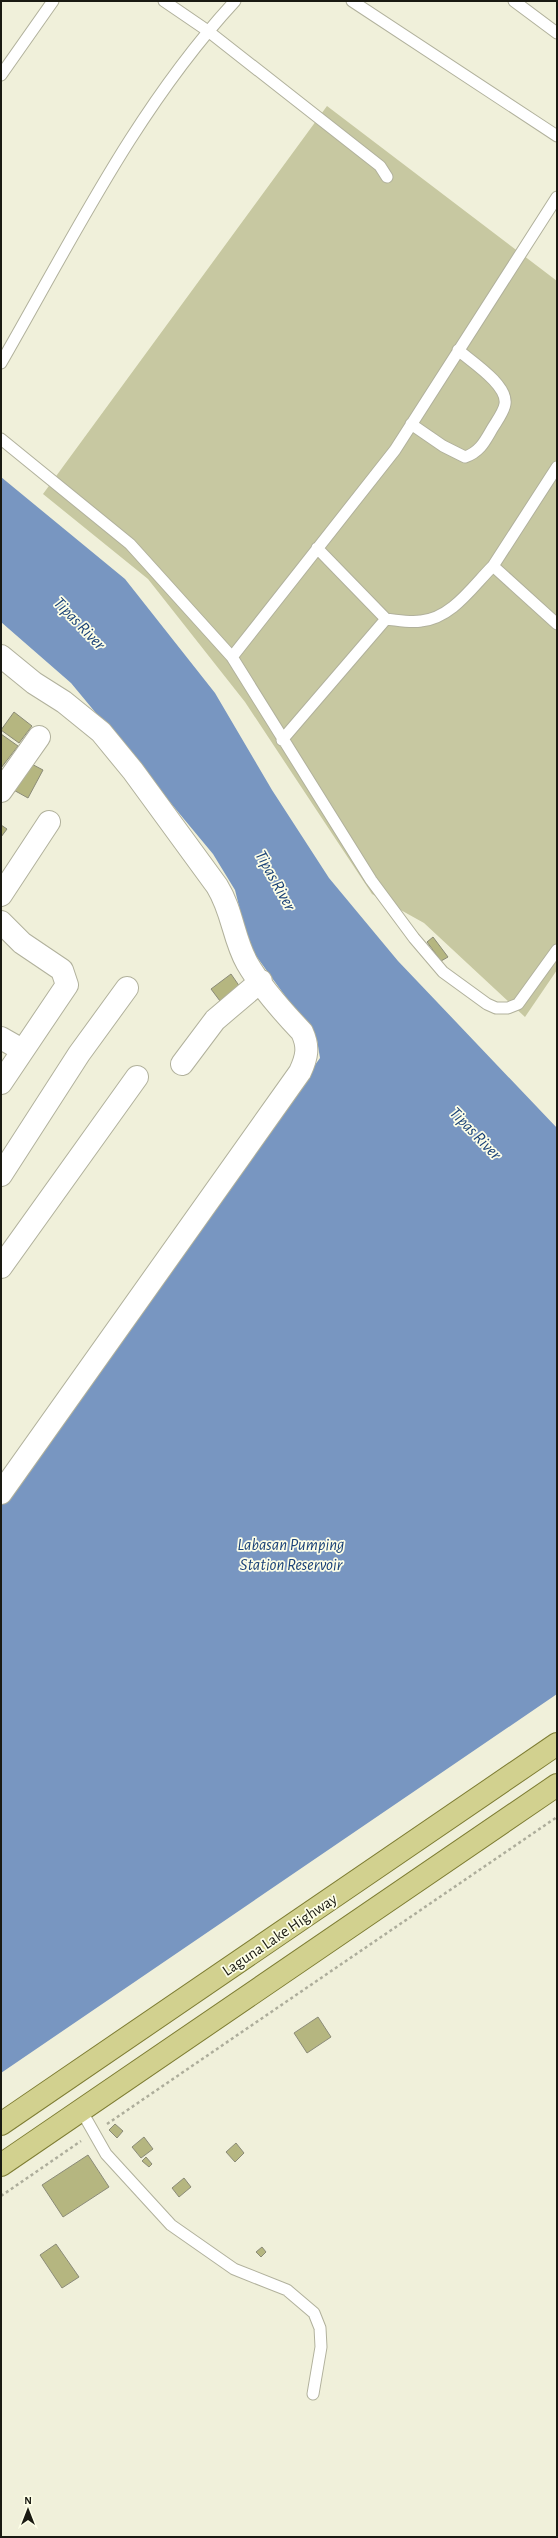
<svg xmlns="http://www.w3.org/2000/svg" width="558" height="2538" viewBox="0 0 558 2538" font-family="'Alegreya Sans',sans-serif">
<rect width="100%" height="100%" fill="#f0f0da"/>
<path fill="#c7c8a1" d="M327,106L557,281V970L525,1017L424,923L372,894L245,702L148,579L43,494Z"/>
<path fill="#7896c1" d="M1,477L125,579L215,693L272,790L329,878L398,961L557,1128V1694L1,2073V1503L320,1058L317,1040L249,946L235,890L213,854L71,683L1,622Z"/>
<path fill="#b5b680" stroke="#8b8b77" d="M14,712L32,726L19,743L1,730Z
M1,734L18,746L1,768Z
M24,760L43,770L28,798L10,788Z
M1,825L7,829L1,837Z
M433,937L448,957L441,961L427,942Z
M231,974L240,987L220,1001L211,989Z
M318,2017L331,2037L307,2053L294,2033Z
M115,2124L123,2131L117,2138L109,2130Z
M144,2137L153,2149L141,2158L132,2147Z
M236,2143L244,2153L235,2162L226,2152Z
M88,2155L109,2187L63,2217L42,2185Z
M146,2157L152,2164L149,2167L142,2161Z
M184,2178L191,2187L179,2197L172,2188Z
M56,2244L79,2277L62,2288L40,2255Z
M262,2247L266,2252L261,2257L256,2252Z"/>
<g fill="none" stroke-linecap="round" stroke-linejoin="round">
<g stroke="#b1b19c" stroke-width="13">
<path id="lane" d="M164,1L208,31L380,166L387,177
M352,1L557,136
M514,1L557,33
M1,75L53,1
M1,363C73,238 137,107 235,1
M411,424L443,446L465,457C480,452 485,441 492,429C496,422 504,412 505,404C508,385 472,362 458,350
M1,439L130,544L232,657L371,880L414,938L443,972L487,1004L496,1008H508L518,1004L557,950
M317,548L386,619
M493,566L557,467
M232,657L395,450L557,197
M282,740L386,619C397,620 410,623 421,621C452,618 472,587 493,566L557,624
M81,2110L106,2154L171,2225L234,2269L287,2290L314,2313L320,2328L321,2347L313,2394"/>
</g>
<g stroke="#b1b19c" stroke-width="24">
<path id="street" d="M1,656L34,683L64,702L101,732L133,771L217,886C233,912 233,938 247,963C259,984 285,1014 302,1032C309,1047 307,1057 300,1072L1,1493
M1,791L39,737
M1,895L49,822
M1,922L22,943L62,970L67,985L1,1083
M1,1038L22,1050
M182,1064L215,1020L261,981
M1,1175L79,1054L127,988
M1,1267L137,1077"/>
</g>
<g stroke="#7e7d33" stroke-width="24">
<path id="primary" d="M1,2124L557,1744
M1,2165L557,1785"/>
</g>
<path stroke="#adad9b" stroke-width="2.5" stroke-dasharray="3 3" stroke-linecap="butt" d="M107,2124L557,1817
M1,2196L81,2141"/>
<use href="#lane" stroke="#fff" stroke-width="11"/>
<use href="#street" stroke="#fff" stroke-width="22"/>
<use href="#primary" stroke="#d2d18f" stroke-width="22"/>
</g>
<g text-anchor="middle" stroke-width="3.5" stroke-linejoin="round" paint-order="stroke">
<g font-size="16" fill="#1a1a12" stroke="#fdfee7">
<text transform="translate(279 1934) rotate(-34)" y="6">Laguna Lake Highway</text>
</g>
<g font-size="17" font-style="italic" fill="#194177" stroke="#fdfee7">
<text transform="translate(80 623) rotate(46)" y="6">Tipas River</text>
<text transform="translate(276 880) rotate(61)" y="6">Tipas River</text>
<text transform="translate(476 1133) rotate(46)" y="6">Tipas River</text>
<text x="291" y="1550">Labasan Pumping<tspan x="291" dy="20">Station Reservoir</tspan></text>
</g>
</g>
<rect width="558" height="2538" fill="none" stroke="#1a1a12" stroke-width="4"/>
<g transform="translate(28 2510)" stroke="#fdfee7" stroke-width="3" paint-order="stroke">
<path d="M0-3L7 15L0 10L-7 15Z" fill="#1a1a12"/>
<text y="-6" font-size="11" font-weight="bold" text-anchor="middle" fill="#1a1a12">N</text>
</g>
</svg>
